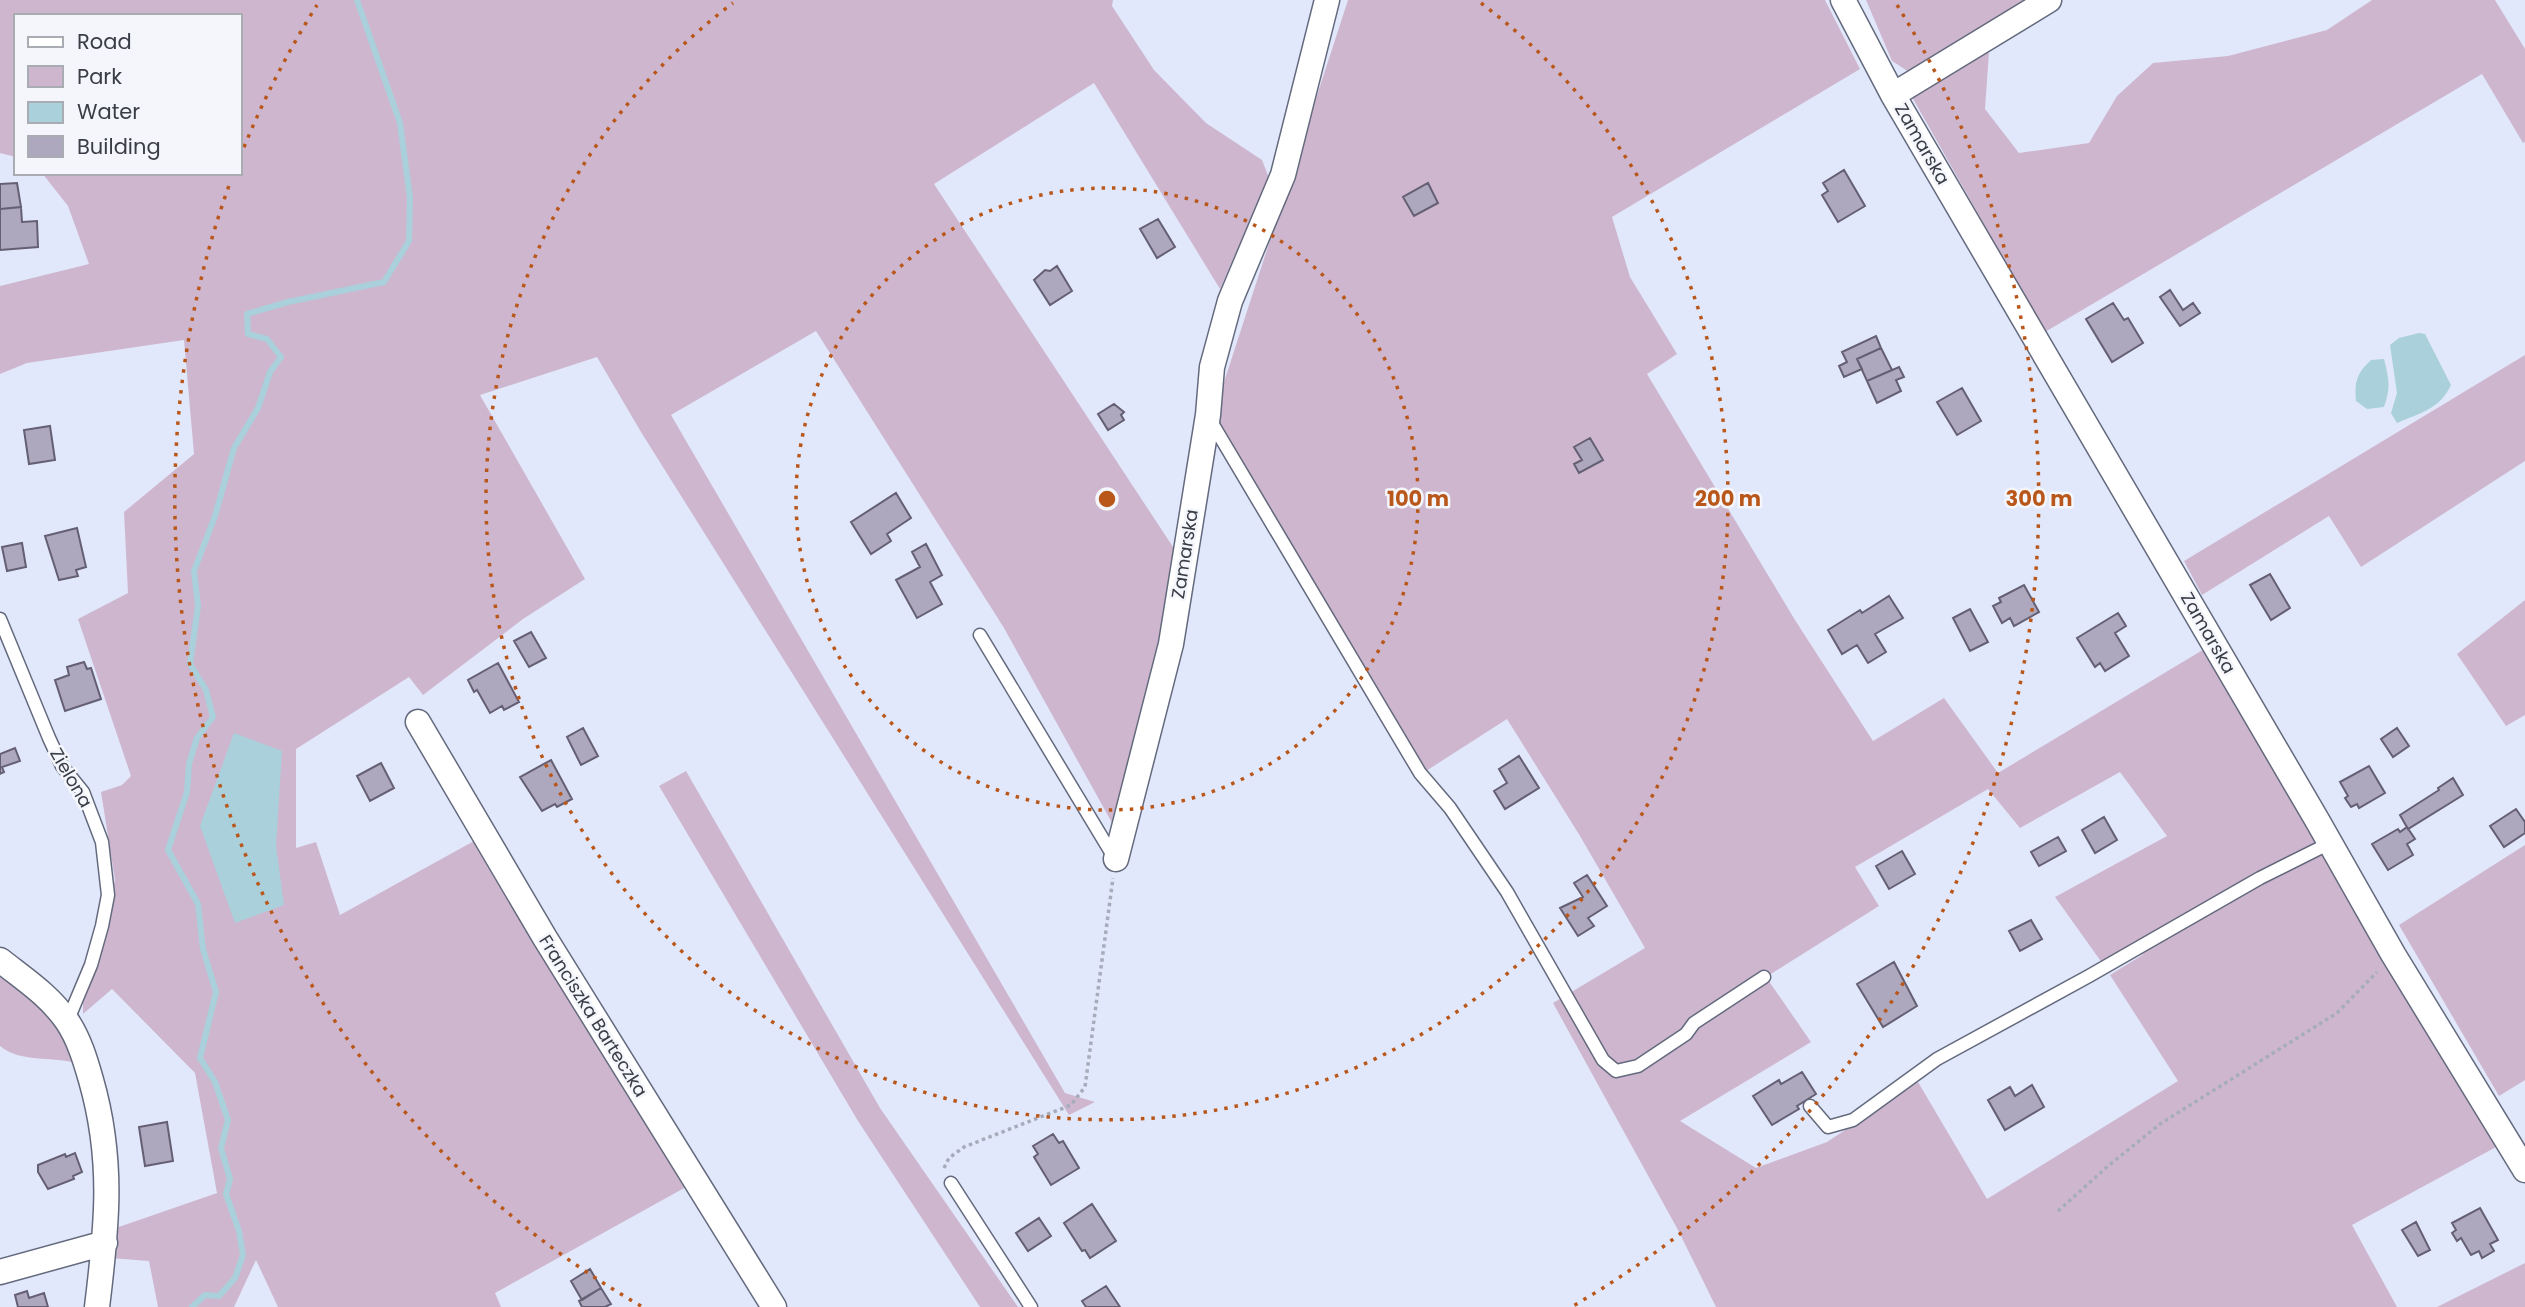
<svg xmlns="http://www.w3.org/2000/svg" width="2525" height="1307" viewBox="0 0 2525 1307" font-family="Poppins,sans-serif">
<rect width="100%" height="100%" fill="#e2e8fb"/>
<path fill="#ceb7ce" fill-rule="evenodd" d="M0,0H1113L1112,6L1154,70L1206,123L1262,160L1269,178L1220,289L1094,83L934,184L1177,553L1166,638L1116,830L1004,628L816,331L671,415L1065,1093L1095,1102L1069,1115L641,432L597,357L480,395L585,579L523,619L423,695L409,677L296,749V848L316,842L340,915L474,841L686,1187L495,1293L501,1307H278L256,1260L234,1307H158L149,1261L109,1258L113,1229L217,1193L195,1073L112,989L83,1014V1002L115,880L101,792L122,785L131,776L78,619L128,593L124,512L194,454L184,340L27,363L0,374V286L89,264L68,206L42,173H240V16H16V157L0,153Z
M1348,0H1825L1860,69L1612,217L1630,277L1677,354L1647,374L1795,620L1873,741L1944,698L1998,773L2206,648L2498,1146L2352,1225L2397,1307H1716L1678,1230L1553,1003L1645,948L1580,836L1507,719L1426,771L1213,416ZM2120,772L2167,836L2055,897L2105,967L2144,954L2110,975L2178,1081L1987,1199L1918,1082L1827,1142L1756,1168L1680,1121L1811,1042L1766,977L1879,906L1855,867L1988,789L2020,828Z
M1866,0H2027L1909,72L1892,61Z
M2372,0H2495L2525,49V142L2523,143L2482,74L2045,332L1912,97L1989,52L1985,109L2019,153L2089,143L2117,96L2153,63L2228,56L2327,30Z
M2525,355V461L2361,567L2329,516L2202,595L2184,561Z
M2525,600V715L2506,726L2457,654Z
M686,771L880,1108L1018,1307H980L858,1121L659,786Z
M2525,845V1080L2499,1096L2399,925Z
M0,970L39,1000L82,1065C56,1055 21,1064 0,1046Z
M2525,1263V1307H2437Z"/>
<path fill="#a9d0db" d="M2419,333L2425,334L2451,385C2440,409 2420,413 2397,423L2391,413L2397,393L2390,345L2399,338Z
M2384,359C2389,380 2391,387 2384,407L2367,409L2356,401C2354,382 2357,373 2371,360Z
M234,733L282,751L276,846L284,905L235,923L200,826Z"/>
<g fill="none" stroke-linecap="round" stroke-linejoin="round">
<path stroke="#a9d0db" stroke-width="6" d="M192,1307L205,1295L219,1296L235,1278L243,1255L239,1231L226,1194L230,1179L221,1148L228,1120L215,1082L200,1058L216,992L203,949L198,904L168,850L187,792L189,764L197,738L213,717L206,690L190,664L198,606L194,571L215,516L234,448L258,408L270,372L281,357L267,339L248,334L247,314L288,302L384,282L409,241L410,198L400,123L357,0"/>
</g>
<path fill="#aea8be" stroke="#655f73" stroke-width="2" d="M1844,170L1865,206L1838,222L1822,195L1828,191L1823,183Z
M17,183L21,207L0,209V184Z
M1428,183L1438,203L1414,216L1403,197Z
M21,207L22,222L37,221L38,247L0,250V209Z
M1158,219L1175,247L1157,258L1140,229Z
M1057,266L1072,291L1050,305L1034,280L1045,270L1050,271Z
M2170,290L2183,310L2193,303L2200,313L2180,326L2160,297Z
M2113,303L2124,320L2128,318L2143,343L2112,362L2086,319Z
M1876,336L1881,348L1857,359L1862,369L1844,377L1839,366L1847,362L1842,352Z
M1881,348L1892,370L1867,381L1857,359Z
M1899,367L1904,377L1896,380L1901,391L1877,403L1867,381Z
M1962,388L1981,421L1957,435L1937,402Z
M1114,404L1124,412L1121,415L1124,420L1108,430L1098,414Z
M50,426L55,460L29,464L24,430Z
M1590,438L1603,460L1579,473L1574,464L1582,460L1574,447Z
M896,493L911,518L887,534L891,541L871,554L851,522Z
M77,528L86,567L76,570L78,576L59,580L45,536Z
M22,543L26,567L7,571L2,547Z
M926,544L942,575L930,582L942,604L917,618L896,580L920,567L912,552Z
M2270,574L2290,608L2271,620L2250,585Z
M2024,585L2039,612L2014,626L2010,618L2002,623L1993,606L2001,602L1999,598Z
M1889,596L1903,618L1875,634L1886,652L1868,663L1857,645L1842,654L1828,630L1860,610L1862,613Z
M1970,609L1988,642L1970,651L1953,618Z
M2118,613L2126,626L2115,633L2129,656L2105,671L2100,663L2095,667L2077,638Z
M531,632L546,658L529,667L514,641Z
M84,662L87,669L91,668L101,699L65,711L55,680L69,675L67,667Z
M498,663L519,702L504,710L502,706L490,713L477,690L474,692L468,680Z
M583,728L598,756L581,765L567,737Z
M2397,728L2409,746L2393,757L2381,739Z
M15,748L20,761L2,767L4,772L0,774V754Z
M1519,756L1539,788L1505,809L1494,791L1507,783L1499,769Z
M551,760L572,799L557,807L555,804L542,811L520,777Z
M381,763L394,788L370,801L357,776Z
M2369,766L2385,793L2359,808L2357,804L2351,807L2345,798L2348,796L2340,782Z
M2453,778L2463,795L2408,829L2400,815L2439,790L2438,788Z
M2516,809L2525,822V833L2504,847L2490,826Z
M2104,817L2117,840L2095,853L2082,830Z
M2407,827L2415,839L2407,844L2413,855L2388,870L2372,844L2398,829L2400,832Z
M2058,837L2066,851L2039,866L2031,852Z
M1902,851L1915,874L1889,889L1876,866Z
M1587,875L1607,906L1588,918L1594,926L1578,936L1560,908L1583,897L1574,883Z
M2031,920L2042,939L2020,951L2009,931Z
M1894,962L1917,1006L1883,1027L1857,984Z
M1802,1072L1816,1094L1797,1106L1799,1109L1772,1125L1753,1096L1779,1080L1781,1084Z
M2032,1085L2044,1107L2005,1130L1988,1100L2010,1087L2015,1096Z
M167,1122L173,1161L145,1166L139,1127Z
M1053,1134L1059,1143L1063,1141L1079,1168L1051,1185L1034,1157L1038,1154L1033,1146Z
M75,1153L82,1172L73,1176L74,1179L48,1189L38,1172V1165L65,1154L66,1157Z
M1092,1204L1116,1241L1090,1258L1085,1250L1082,1251L1064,1223Z
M2480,1208L2498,1240L2490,1244L2494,1251L2482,1258L2479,1251L2471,1255L2461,1238L2457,1241L2452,1233L2456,1230L2452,1223Z
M1039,1218L1051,1236L1028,1251L1016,1233Z
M2416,1222L2430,1250L2418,1256L2402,1230Z
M590,1269L601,1288L582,1300L571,1281Z
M1106,1286L1120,1307H1086L1082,1301Z
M601,1288L611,1304L605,1307H582L579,1301Z
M27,1291L29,1298L44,1293L48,1307H18L15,1295Z"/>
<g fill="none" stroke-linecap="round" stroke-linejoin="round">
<g stroke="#646a7e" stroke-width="15">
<path id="lane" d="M1209,418L1420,773L1450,808L1507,892L1603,1060L1616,1071L1638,1066L1686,1034L1694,1023L1764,977
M0,619L49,738L62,766L83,792L102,842L108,895L102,926L91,965L67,1022
M980,635L1115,859
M1810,1106L1828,1127L1853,1120L1937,1059L2089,976L2260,878L2330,843
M951,1183L1031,1307"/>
</g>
<g stroke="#646a7e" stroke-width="27">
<path id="street" d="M1843,0L1893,95L2317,820L2393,954L2525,1170
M1893,95L2049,0
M418,722L545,938L774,1307
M1116,859L1171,644L1208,415L1212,367L1230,301L1283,175L1327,0
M0,960C24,979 49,995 67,1021C79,1039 85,1059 91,1080C114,1160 107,1226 97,1307
M0,1272L105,1243"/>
</g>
<path stroke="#a7acbb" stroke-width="3.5" stroke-dasharray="3.5 3.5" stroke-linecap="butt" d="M944,1168L949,1158L964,1147L1071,1105L1085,1087L1113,878
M2058,1211L2108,1166L2160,1124L2337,1013L2377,972"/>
<use href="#lane" stroke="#fff" stroke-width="12"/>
<use href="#street" stroke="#fff" stroke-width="24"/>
</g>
<g fill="none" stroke="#b9571a" stroke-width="3.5" stroke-dasharray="3.5 7">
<circle cx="1107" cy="499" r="311"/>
<path d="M1481 3A621 621 0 1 1 733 3"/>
<path d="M641 1306A932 932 0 0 1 231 180M240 157A932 932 0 0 1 317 5M1897 5A932 932 0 0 1 1573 1306"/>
</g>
<g text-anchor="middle" stroke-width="5" stroke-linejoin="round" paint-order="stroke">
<g font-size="18" fill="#3a3d46" stroke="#f4f6fb">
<text transform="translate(1922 144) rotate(60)" y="6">Zamarska</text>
<text transform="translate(1185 554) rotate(-81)" y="6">Zamarska</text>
<text transform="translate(2208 633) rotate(60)" y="6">Zamarska</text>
<text transform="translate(71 778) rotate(60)" y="6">Zielona</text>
<text transform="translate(593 1016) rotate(58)" y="6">Franciszka Barteczka</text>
</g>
</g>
<circle cx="1107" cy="499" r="10" fill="#b9571a" stroke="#f4f6fb" stroke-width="3.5"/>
<g font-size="21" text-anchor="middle" font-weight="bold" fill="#b9571a" stroke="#f4f6fb" stroke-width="5" stroke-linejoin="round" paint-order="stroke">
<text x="1418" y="506">100 m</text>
<text x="1728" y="506">200 m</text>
<text x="2039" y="506">300 m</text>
</g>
<rect x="14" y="14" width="228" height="161" fill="#f4f6fb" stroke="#aaacb3" stroke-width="2"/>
<rect x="28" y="37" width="35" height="10" fill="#ffffff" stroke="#aaacb3" stroke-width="2"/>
<text x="77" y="49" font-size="21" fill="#3a3d46">Road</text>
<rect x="28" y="66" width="35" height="21" fill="#ceb7ce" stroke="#aaacb3" stroke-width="2"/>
<text x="77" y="84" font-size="21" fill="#3a3d46">Park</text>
<rect x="28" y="102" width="35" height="21" fill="#a9d0db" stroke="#aaacb3" stroke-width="2"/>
<text x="77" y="119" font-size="21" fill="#3a3d46">Water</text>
<rect x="28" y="136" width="35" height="21" fill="#aea8be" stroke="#aaacb3" stroke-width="2"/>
<text x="77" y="154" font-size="21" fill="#3a3d46">Building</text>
</svg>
